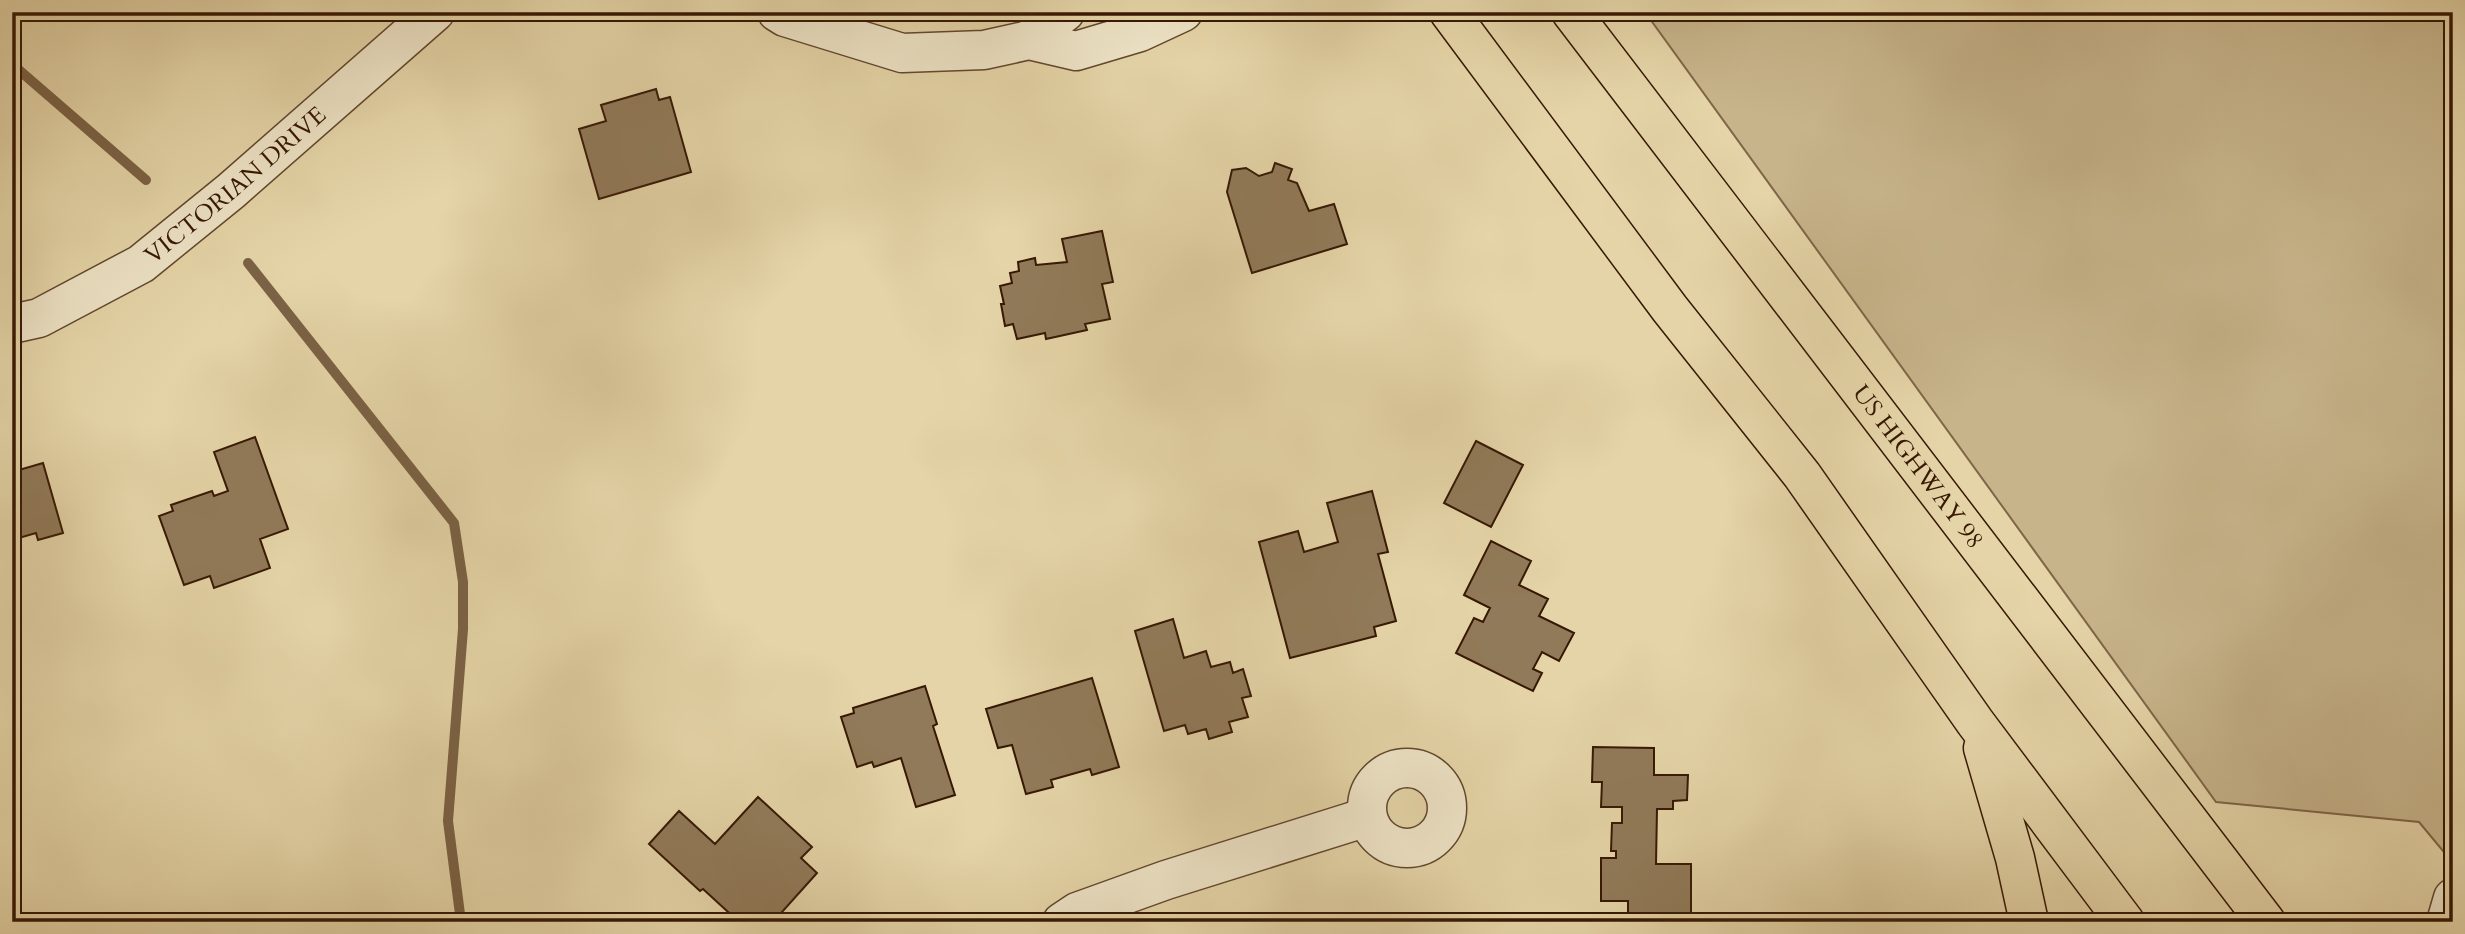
<svg xmlns="http://www.w3.org/2000/svg" width="2465" height="934" viewBox="0 0 2465 934" font-family="Cardo,serif">
<rect width="100%" height="100%" fill="#e4d4a7"/>
<filter id="stains"><feTurbulence type="fractalNoise" baseFrequency=".00286" numOctaves="4"/><feColorMatrix values="0 0 0 0 .2 0 0 0 0 .09 0 0 0 0 .02 0 0 0 .5 -.17"/></filter>
<radialGradient id="worn" r=".72"><stop offset=".6" stop-color="#630" stop-opacity="0"/><stop offset="1" stop-color="#630" stop-opacity=".3"/></radialGradient>
<path fill="#c7b48b" stroke="#7f6648" stroke-width="2" d="M1645,12H2453V863L2419,822L2216,802Z"/>
<g fill="none" stroke-linecap="round" stroke-linejoin="round">
<path stroke="#7b6245" stroke-width="10" d="M12,64L146,180
M248,263L454,523L463,582V629L448,821L461,922"/>
</g>
<path fill="#917a59" stroke="#371804" stroke-width="2" d="M656,89L659,100L670,97L691,172L599,199L579,129L606,121L601,105Z
M1275,163L1292,169L1288,180L1297,183L1309,211L1334,204L1347,244L1252,273L1227,192L1232,170L1246,168L1259,176L1272,172Z
M1102,231L1113,282L1102,284L1110,319L1085,324L1087,330L1046,339L1045,333L1017,339L1013,324L1005,326L1001,304H1004L1000,286L1012,283L1010,273L1019,271L1018,262L1035,258L1036,265L1067,262L1062,239Z
M255,437L288,529L260,539L270,568L214,588L210,576L184,585L159,516L173,511L171,505L212,491L214,496L228,491L214,452Z
M1476,441L1523,465L1491,527L1444,503Z
M43,463L63,533L38,540L36,533L12,540V472Z
M1372,491L1388,552L1378,554L1396,621L1374,627L1376,636L1290,658L1259,542L1298,531L1304,552L1338,542L1327,503Z
M1491,541L1531,561L1519,585L1548,599L1539,616L1574,633L1559,661L1542,652L1533,669L1542,673L1533,691L1456,653L1474,618L1483,622L1490,608L1464,595Z
M1173,619L1184,658L1206,651L1211,667L1230,662L1233,673L1243,669L1251,696L1242,698L1248,717L1229,722L1232,732L1209,739L1206,729L1188,734L1185,725L1164,731L1135,631Z
M1092,678L1119,767L1092,775L1090,769L1051,780L1053,787L1026,794L1012,745L998,748L986,709Z
M925,686L937,724L933,726L955,795L916,807L901,758L874,767L872,762L857,767L841,717L854,713L853,708Z
M1593,747L1654,748V775H1688L1687,800L1673,801V809H1657L1656,864H1691V915H1628V901H1601V858H1616V851H1611L1612,823H1622V807H1601L1602,782H1592Z
M758,797L812,847L801,858L817,873L773,922H739L703,889L700,891L649,844L679,811L715,844Z"/>
<g fill="none" stroke-linecap="round" stroke-linejoin="round">
<g stroke="#62472d" stroke-width="41">
<g id="minor">
<path d="M777,12L785,17L902,53L984,50L1029,40L1076,51L1140,32L1183,12"/>
<path d="M1029,40L1065,12"/>
<path id="s1" d="M12,324L39,318L141,264L231,191L435,12"/>
<circle cx="1407" cy="808" r="40"/>
<path d="M1062,922L1077,912L1166,880L1367,817"/>
<path d="M2446,922L2453,898"/>
</g>
</g>
<g stroke="#371804" stroke-width="41">
<g id="major">
<path d="M1449,12L1670,309L1802,475L1975,722L2125,922"/>
<path id="s2" d="M1571,12L2266,922"/>
<path d="M1983,748L2015,858L2029,922"/>
</g>
</g>
<use href="#minor" stroke="#ede3c6" stroke-width="38"/>
<use href="#major" stroke="#e4d4a7" stroke-width="38"/>
</g>
<g text-anchor="middle" stroke-width="6" stroke-linejoin="round" paint-order="stroke">
<g font-size="24" fill="#371804" stroke="#ede3c6">
<text dy="8" stroke="none"><textPath href="#s1" startOffset="266">VICTORIAN DRIVE</textPath></text>
<text dy="8" stroke="none"><textPath href="#s2" startOffset="572">US HIGHWAY 98</textPath></text>
</g>
</g>
<rect width="2465" height="934" fill="none" stroke="#e4d4a7" stroke-width="42"/>
<rect x="14" y="14" width="2437" height="906" fill="none" stroke="#371804" stroke-width="3.5"/>
<rect x="21" y="21" width="2423" height="892" fill="none" stroke="#371804" stroke-width="2"/>
<rect width="100%" height="100%" filter="url(#stains)"/>
<rect width="100%" height="100%" fill="url(#worn)"/>
</svg>
